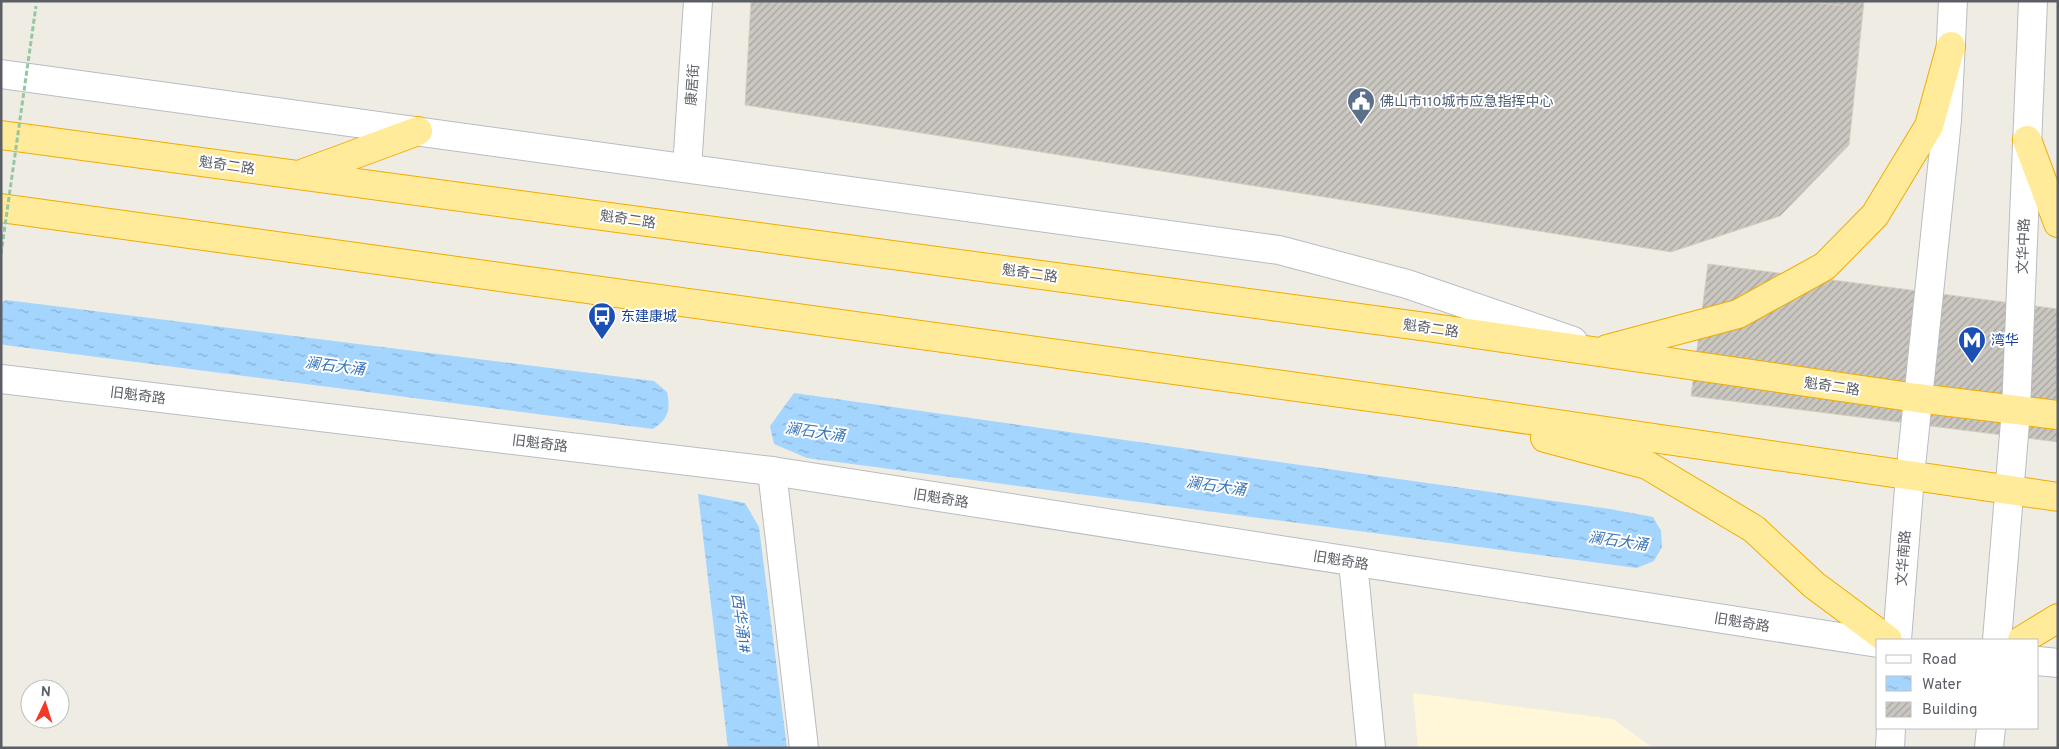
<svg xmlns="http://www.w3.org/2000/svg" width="2059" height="749" viewBox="0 0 2059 749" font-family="Overpass,'Noto Sans SC',sans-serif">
<defs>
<pattern id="water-ripples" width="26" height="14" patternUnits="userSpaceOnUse" patternTransform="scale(1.25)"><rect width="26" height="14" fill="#a3d5ff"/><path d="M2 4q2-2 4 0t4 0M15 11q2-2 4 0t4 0" fill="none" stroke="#88b0d2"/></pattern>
<pattern id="building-hatch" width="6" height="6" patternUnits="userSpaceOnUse" patternTransform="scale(1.25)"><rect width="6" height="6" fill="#cac6c0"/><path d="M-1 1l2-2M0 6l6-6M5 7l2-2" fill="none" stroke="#a7a4a0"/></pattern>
</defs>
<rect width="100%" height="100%" fill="#efede3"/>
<path fill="#fff7d8" d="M1413,693L1613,719L1653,748H1418Z"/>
<path fill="url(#water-ripples)" d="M6,300L654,381L667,392C671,410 668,419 653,429L4,345L1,343V303Z
M794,393L1610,509L1653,517L1661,531L1662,547L1654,561L1637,568L807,458L774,444L770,426Z
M698,494L745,503L759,527L787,748H728Z"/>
<path fill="url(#building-hatch)" stroke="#d4cfc1" d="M751,1H1864L1849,145L1780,216L1671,252L745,105Z
M1803,1H1845V6Z
M1708,264L2058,309V442L1691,396Z"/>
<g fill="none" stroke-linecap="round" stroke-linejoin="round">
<g stroke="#b8bbc0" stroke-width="30">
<path id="minor" d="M772,471L804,748
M1353,562L1371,748"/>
</g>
<g stroke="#b8bbc0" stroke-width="30">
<path id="tertiary" d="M687,168L698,1"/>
</g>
<g stroke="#b9bcc2" stroke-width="30">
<path id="secondary" d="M1,74L1279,250L1407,284L1573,341
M1,379L772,471L1878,643
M1897,640L1910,476L1947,120L1953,1
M1997,640L2016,410L2033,1
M2038,661L2058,663
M1890,748L1891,728
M1989,748L1991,728"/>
</g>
<g stroke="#f2ab00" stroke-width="30">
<path id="trunk" d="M1,135L1427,327L1917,398L2058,415
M2027,140L2058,223
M304,173L418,131
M1,208L1413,403L2058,497
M1607,349L1738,314L1825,266L1875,215L1929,126L1951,46
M1545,438L1647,465L1754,529L1814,585L1888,640
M2022,640L2058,618"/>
</g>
<use href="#minor" stroke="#fff" stroke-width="28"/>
<use href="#tertiary" stroke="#fff" stroke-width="28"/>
<use href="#secondary" stroke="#fff" stroke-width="28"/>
<use href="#trunk" stroke="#ffeb99" stroke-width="28"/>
<path stroke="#95c7a5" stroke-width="3" stroke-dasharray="5 2.5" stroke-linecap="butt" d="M1,254L36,6"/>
</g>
<defs>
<g id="civic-pin" transform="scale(1.4375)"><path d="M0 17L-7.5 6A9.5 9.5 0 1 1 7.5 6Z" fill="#5c6f8a" stroke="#fff"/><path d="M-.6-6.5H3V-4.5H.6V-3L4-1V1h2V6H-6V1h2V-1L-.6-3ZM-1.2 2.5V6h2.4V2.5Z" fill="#fff"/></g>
<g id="bus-pin" transform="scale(1.4375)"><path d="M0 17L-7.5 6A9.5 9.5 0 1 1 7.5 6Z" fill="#1a4fb4" stroke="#fff"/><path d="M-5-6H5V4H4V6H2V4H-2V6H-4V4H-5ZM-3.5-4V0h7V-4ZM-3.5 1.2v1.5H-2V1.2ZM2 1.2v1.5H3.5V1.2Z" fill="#fff"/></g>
<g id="metro-pin" transform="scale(1.4375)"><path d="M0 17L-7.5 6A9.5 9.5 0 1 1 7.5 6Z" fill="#1a4fb4" stroke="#fff"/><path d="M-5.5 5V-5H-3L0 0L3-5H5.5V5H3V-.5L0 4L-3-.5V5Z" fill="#fff"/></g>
</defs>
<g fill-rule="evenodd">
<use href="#civic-pin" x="1361" y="101"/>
<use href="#bus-pin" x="602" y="316"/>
<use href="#metro-pin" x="1972" y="340"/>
</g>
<g text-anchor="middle" stroke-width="4" stroke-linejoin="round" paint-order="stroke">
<g font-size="14" fill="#5b5f65" stroke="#fff">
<text transform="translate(692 85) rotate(-86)" y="5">康居街</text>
<text transform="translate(227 165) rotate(8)" y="5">魁奇二路</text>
<text transform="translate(628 219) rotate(8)" y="5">魁奇二路</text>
<text transform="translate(2023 246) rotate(-88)" y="5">文华中路</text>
<text transform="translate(1030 273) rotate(8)" y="5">魁奇二路</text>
<text transform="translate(1431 328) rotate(8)" y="5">魁奇二路</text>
<text transform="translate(1832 386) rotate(8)" y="5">魁奇二路</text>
<text transform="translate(138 395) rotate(7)" y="5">旧魁奇路</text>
<text transform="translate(540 443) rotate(7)" y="5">旧魁奇路</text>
<text transform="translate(941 498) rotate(9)" y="5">旧魁奇路</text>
<text transform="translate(1903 558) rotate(-86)" y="5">文华南路</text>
<text transform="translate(1341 560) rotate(9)" y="5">旧魁奇路</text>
<text transform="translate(1742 622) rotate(9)" y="5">旧魁奇路</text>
</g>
<g font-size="14" fill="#4e5e75" stroke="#fff" text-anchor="start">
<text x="1380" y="106">佛山市110城市应急指挥中心</text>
</g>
<g font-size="14" fill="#164399" stroke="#fff" text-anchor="start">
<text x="621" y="321">东建康城</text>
<text x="1991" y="345">湾华</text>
</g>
<g font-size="15" font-style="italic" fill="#3a75b8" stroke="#fff">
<text transform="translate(335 366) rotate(7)" y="5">澜石大涌</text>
<text transform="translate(815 432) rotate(8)" y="5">澜石大涌</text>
<text transform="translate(1216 486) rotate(8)" y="5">澜石大涌</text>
<text transform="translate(1618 541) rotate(8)" y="5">澜石大涌</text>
<text transform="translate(741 623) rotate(82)" y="5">西华涌1#</text>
</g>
</g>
<rect width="2059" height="749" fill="none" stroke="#5b5f65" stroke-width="5"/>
<rect x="1876" y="639" width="162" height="90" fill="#ffffff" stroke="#bdbfc1"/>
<rect x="1886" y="655" width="25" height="8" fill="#ffffff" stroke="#bdbfc1"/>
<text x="1922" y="664" font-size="15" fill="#5b5f65">Road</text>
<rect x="1886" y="676" width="25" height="15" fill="url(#water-ripples)" stroke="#bdbfc1"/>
<text x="1922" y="689" font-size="15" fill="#5b5f65">Water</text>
<rect x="1886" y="702" width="25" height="15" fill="url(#building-hatch)" stroke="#bdbfc1"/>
<text x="1922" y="714" font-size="15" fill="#5b5f65">Building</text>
<g transform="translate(45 704) rotate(4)"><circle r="24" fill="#ffffff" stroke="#bdbfc1"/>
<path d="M0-4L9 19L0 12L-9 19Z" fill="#f33925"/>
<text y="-8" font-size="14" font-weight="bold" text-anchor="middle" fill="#5b5f65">N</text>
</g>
</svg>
